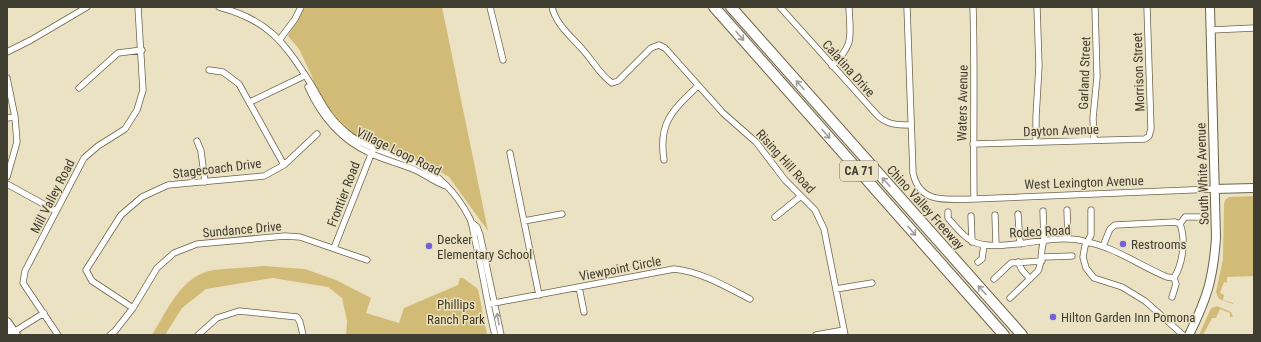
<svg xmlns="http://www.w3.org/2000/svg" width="1261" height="342" viewBox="0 0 1261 342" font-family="'Roboto Condensed',sans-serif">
<rect width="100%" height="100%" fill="#ebe2c4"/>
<path fill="#d2bb77" d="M302,7H442L488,231L449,177L425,162L360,140L344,127L329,111L317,91L311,74L299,49L288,36Z
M1254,196V276L1227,277V283L1224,282L1220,293L1224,295L1223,300L1233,303L1235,300L1233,304L1219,299L1216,292L1223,259L1224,204L1225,200L1229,197Z
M263,266L305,269L336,280L371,298L366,313L399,323L404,308L458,285L460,278H463L478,289L487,335H346L347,321L342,298L328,287L273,278L206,289L182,308L165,335H152C167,311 182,274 214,270C230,268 247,268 263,266Z
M1217,306L1231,312L1233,317H1230V313L1220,309L1216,318H1212L1203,335H1199L1211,308Z"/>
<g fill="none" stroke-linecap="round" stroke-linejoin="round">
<g stroke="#6c6349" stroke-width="7">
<path id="street" d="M219,7C268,20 283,41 309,81C321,100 328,118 346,132C366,149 391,153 414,163C438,173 457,194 469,217C473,224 473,232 475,240C483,272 487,304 495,335
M490,7L503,60
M552,7C556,25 572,37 583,50C593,61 600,75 612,83L618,81L651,48L659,45L665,48L723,113L756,142L785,180L815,210L824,229L845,335
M780,7L878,116C888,125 898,125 911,125
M907,7L913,173C920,205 947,199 974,199L1214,189
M973,7C975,71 973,135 974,199
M1211,30L1254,28
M280,39L295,19L301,7
M7,52L31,40L87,7
M832,66C855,43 850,38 849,7
M209,70L223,72L239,84L284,165
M7,78L15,117L17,142L7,177
M308,87C321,116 341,140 370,153C384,160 399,163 413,169C425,174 434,182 446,186
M79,88L118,53L142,50
M250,102L304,76
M7,118L15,117
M1094,140L1093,118L1097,77L1095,7
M197,141L201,151L205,182
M1036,141V117L1039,66L1037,7
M973,144L1145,139L1149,136L1151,129L1147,7
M510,153L539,295
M664,160C658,122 673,110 698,86
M7,184L56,211
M1067,210L1068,239
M1091,210V235L1085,246L1083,257L1086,268L1094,278L1122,287L1145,301L1183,335
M948,212V218C955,226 963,237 972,241C993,253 1044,237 1068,239C1074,239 1081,240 1086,242C1115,247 1140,266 1167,277L1174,278
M1018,214L1020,244
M995,215L996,244
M971,216L972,242
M775,217L801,196
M524,221L562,214
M472,223L477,227L480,235L501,335
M1103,246L1110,229L1115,225L1175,222L1180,224L1185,217H1199
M334,248L372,152
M1043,257L1072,256
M978,262L982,259L984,245
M1018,262L1022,270L1030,279
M994,279L1011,263L1042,261
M579,287L584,312
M836,289L872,283
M1172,297L1176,284L1174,278C1183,263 1186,240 1180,224
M1010,298L1038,271C1043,260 1040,250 1044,241L1043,211
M489,304L674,269C702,272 725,286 750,299
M133,308L92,281L86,270L121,215L142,197L168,185L264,176L284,165L317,134
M12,333L44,313
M58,335L23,283L25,271L84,158L98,146L125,129L137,110L143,90L138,7
M110,335L115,331L133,308L157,268L174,253L197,244L285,236L300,237L367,260
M198,335L217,318L239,311L297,317L300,322L303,335
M816,335L844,330"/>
</g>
<g stroke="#6c6349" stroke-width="10">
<path id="secondary" d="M1214,189L1254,188
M7,322L16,335
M7,333L8,335
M1189,335C1207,298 1213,280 1216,238L1210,7"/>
</g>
<g stroke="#6c6349" stroke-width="12">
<path id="highway" d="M714,7L1004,335
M731,7L1022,335"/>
</g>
<use href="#street" stroke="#fff" stroke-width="5.5"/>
<use href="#secondary" stroke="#fff" stroke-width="8"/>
<use href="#highway" stroke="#fff" stroke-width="10"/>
</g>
<defs><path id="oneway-shaft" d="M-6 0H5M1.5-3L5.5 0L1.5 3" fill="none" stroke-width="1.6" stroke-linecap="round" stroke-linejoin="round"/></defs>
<g stroke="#a09e98">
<use href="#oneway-shaft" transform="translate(740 36) rotate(49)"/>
<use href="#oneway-shaft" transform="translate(800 85) rotate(-132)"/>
<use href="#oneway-shaft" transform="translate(826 134) rotate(49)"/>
<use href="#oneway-shaft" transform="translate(886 182) rotate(-132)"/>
<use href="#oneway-shaft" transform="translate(912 231) rotate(49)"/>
<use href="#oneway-shaft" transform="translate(982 290) rotate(-132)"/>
<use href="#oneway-shaft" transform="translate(498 319) rotate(-100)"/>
</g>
<g fill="#755fda" stroke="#ebe2c4" stroke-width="1.5">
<circle cx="1123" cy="244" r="4"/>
<circle cx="429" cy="246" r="4"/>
<circle cx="1053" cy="317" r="4"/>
</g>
<g text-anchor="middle" stroke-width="3" stroke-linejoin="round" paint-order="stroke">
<rect fill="#ebe2c4" stroke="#736e5d" stroke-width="1" x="840" y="161" width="38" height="20" rx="3"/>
<g font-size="12" font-weight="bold" fill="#403d31">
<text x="859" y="175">CA 71</text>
</g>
<g font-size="13" fill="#403d31" stroke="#ebe2c4">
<text transform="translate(849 68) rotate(48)" y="5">Calatina Drive</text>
<text transform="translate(1138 72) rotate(-92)" y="5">Morrison Street</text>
<text transform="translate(1084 73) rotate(-88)" y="5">Garland Street</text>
<text transform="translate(962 103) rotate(-89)" y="5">Waters Avenue</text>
<text transform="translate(1061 130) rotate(-2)" y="5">Dayton Avenue</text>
<text transform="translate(399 151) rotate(26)" y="5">Village Loop Road</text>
<text transform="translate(786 161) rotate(48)" y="5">Rising Hill Road</text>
<text transform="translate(217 168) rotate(-7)" y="5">Stagecoach Drive</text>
<text transform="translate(1202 174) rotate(-92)" y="5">South White Avenue</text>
<text transform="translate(1084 182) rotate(-2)" y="5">West Lexington Avenue</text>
<text transform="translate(343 194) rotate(-69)" y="5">Frontier Road</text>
<text transform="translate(52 196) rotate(-63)" y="5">Mill Valley Road</text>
<text transform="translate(926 207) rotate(48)" y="5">Chino Valley Freeway</text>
<text transform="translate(242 229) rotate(-5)" y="5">Sundance Drive</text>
<text transform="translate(1040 231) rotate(-3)" y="5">Rodeo Road</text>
<text transform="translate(620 268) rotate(-11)" y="5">Viewpoint Circle</text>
</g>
<g font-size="13" fill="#403d31" stroke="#ebe2c4" text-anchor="start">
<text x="437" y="244">Decker<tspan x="437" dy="15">Elementary School</tspan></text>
<text x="1131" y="249">Restrooms</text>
<text x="1061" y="322">Hilton Garden Inn Pomona</text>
</g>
<g font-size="13" fill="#413716" stroke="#ebe2c4">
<text x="456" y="309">Phillips<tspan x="456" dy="15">Ranch Park</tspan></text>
</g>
</g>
<rect width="1261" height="342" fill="none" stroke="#403d31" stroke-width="16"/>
</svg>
